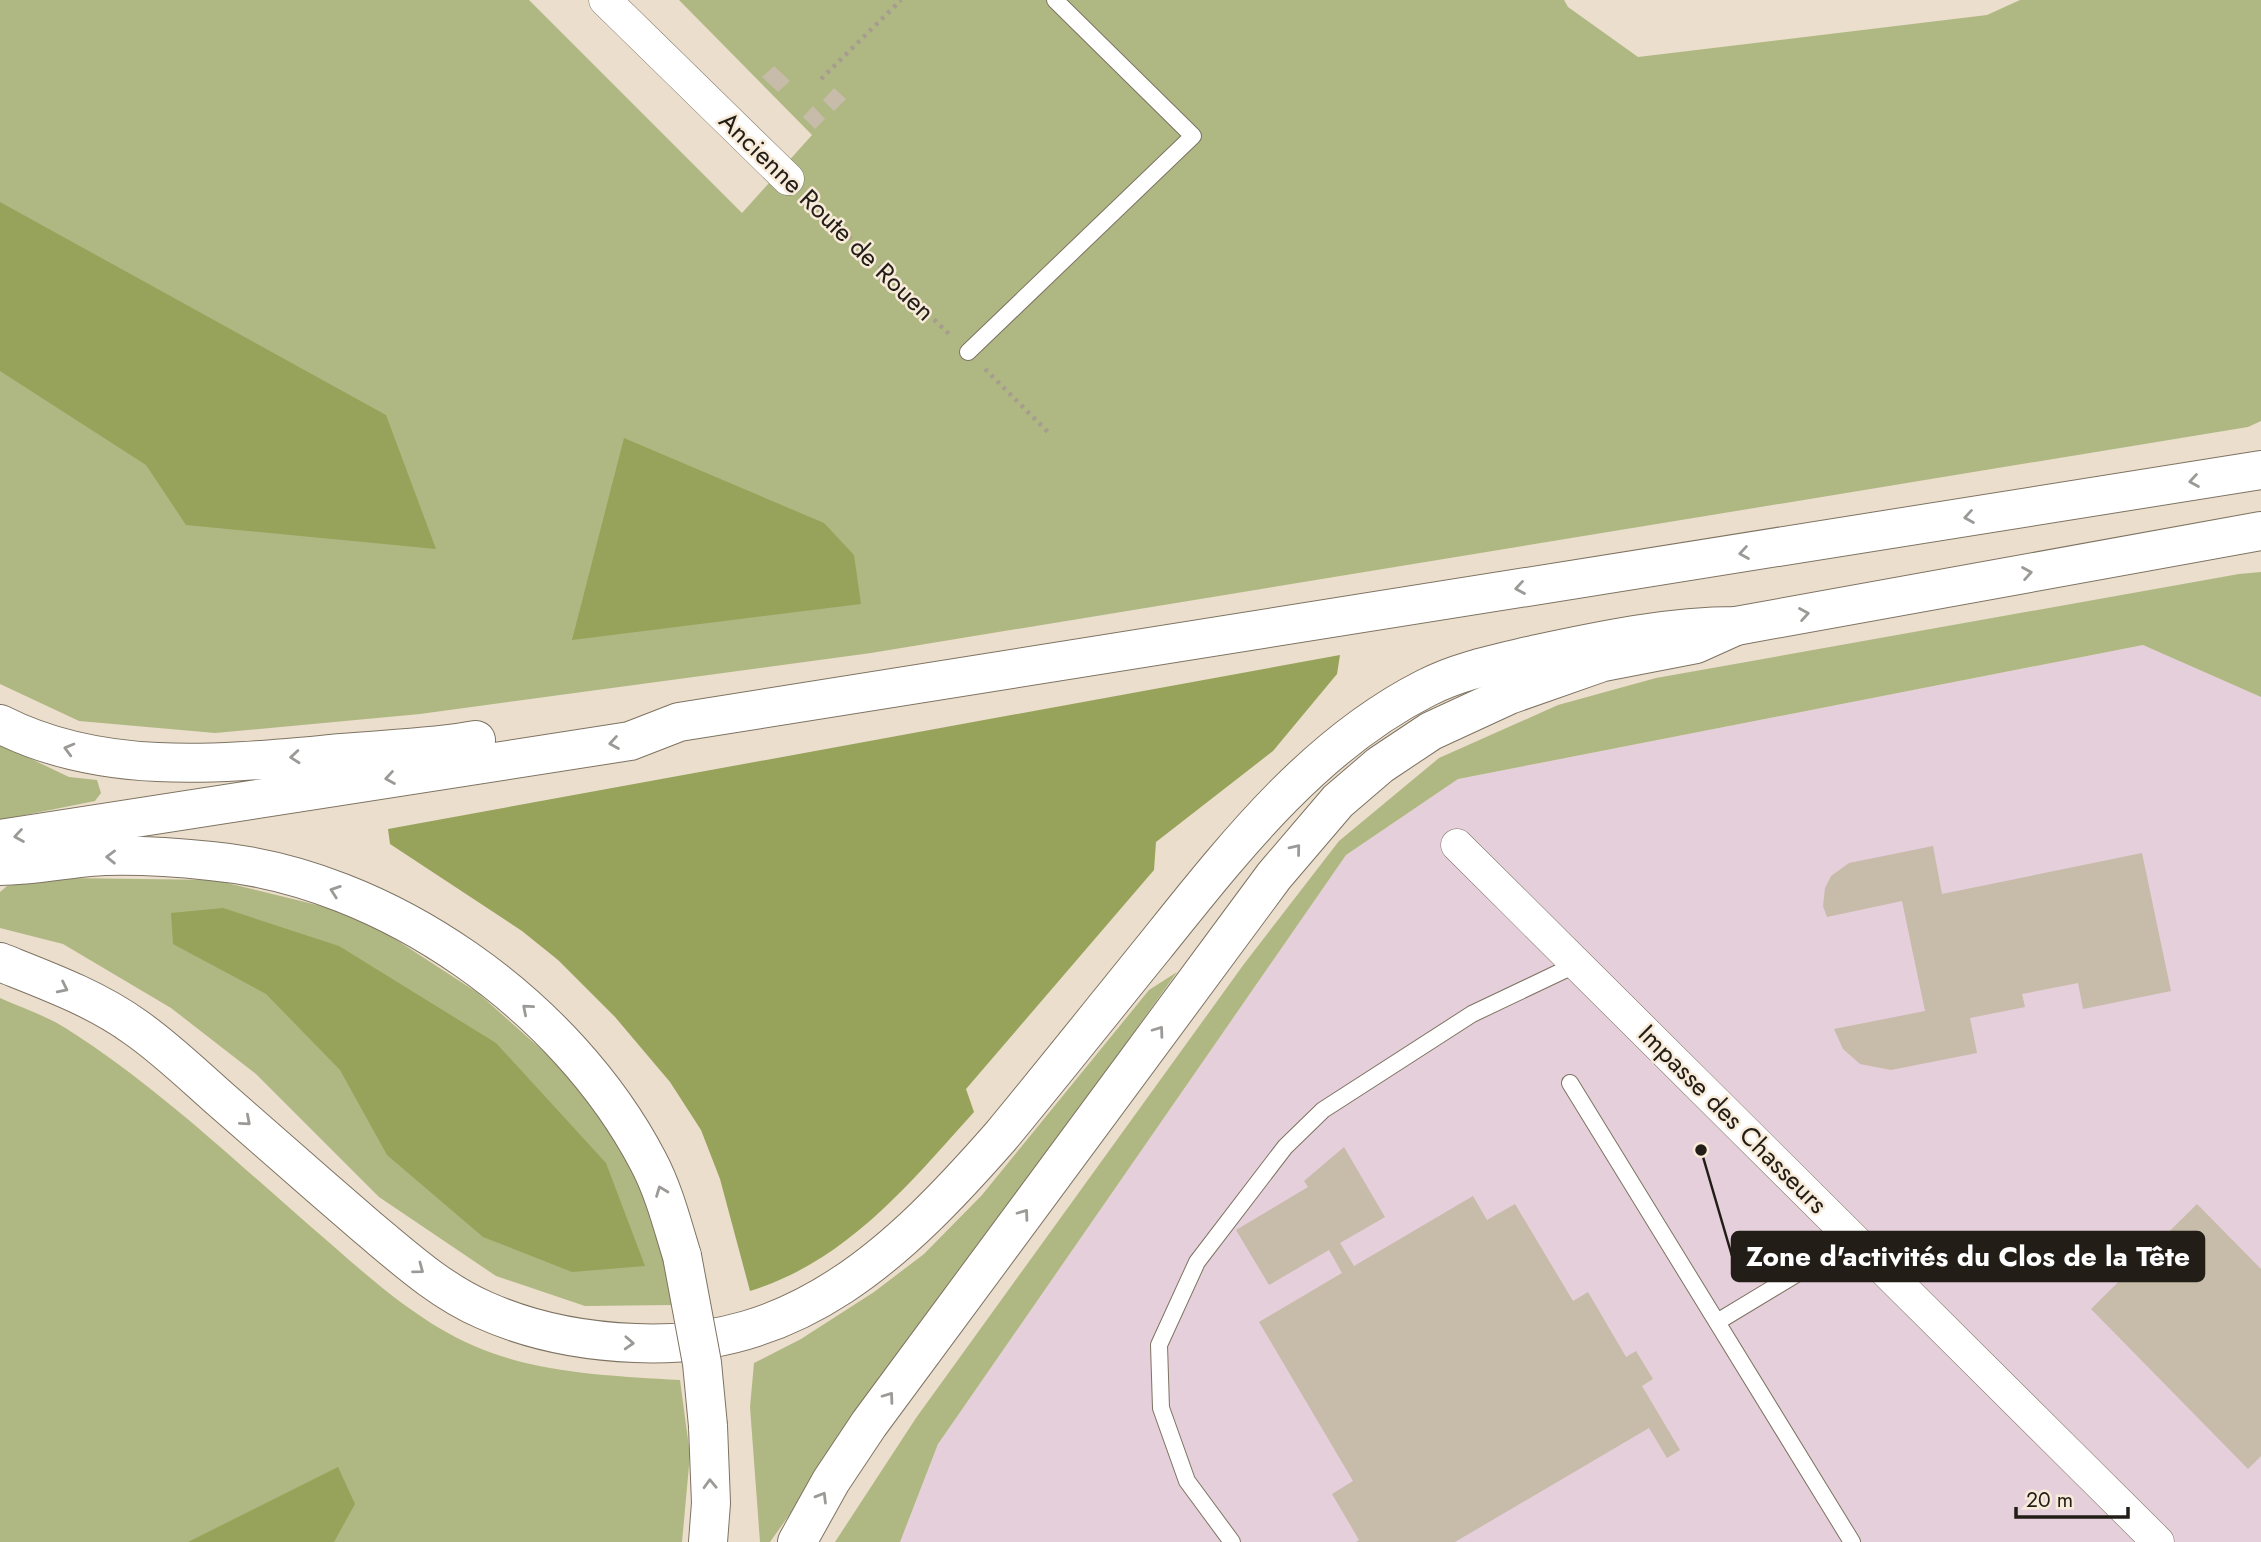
<svg xmlns="http://www.w3.org/2000/svg" width="2261" height="1542" viewBox="0 0 2261 1542" font-family="Jost,sans-serif">
<rect width="100%" height="100%" fill="#ebdecc"/>
<path fill="#e5cfdb" d="M2143,645L2261,697V1542H900L938,1444L1346,855L1458,779Z"/>
<path fill="#afb882" d="M0,0H529L742,213L812,135L679,0H1564L1568,7L1638,57L1987,15L2020,0H2261V421L2248,427L871,653L420,714L215,733L79,721L0,684Z
M2261,572V697L2143,645L1458,779L1346,855L938,1444L900,1542H835L916,1418L1244,964L1339,841L1439,758L1558,705L1656,678L2239,574Z
M0,744L69,777L97,780L101,793L95,801L0,820Z
M65,878L215,880L358,915L478,993L560,1066L608,1124L657,1221L673,1291L672,1305L585,1306L496,1276L379,1197L256,1074L171,1008L63,944L0,928V892L7,886Z
M1177,972L770,1542H760L750,1407L754,1363L801,1339L874,1292L924,1254L982,1195L1149,990Z
M0,998C22,1008 47,1016 67,1029C155,1085 232,1158 310,1226C365,1273 421,1328 492,1353C552,1374 616,1376 680,1380L690,1455L682,1542H0Z"/>
<path fill="#97a35a" d="M0,202L386,415L436,549L186,525L146,465L0,371Z
M624,438L824,523L854,555L861,604L572,640Z
M1340,655L1337,674L1273,751L1156,842L1154,870L966,1089L974,1112C909,1184 847,1261 750,1291L720,1179L701,1130L670,1082L615,1017L558,960L522,931L390,844L388,829Z
M223,908L339,946L496,1043L606,1163L645,1266L572,1272L483,1237L387,1155L340,1070L266,994L173,944L171,913Z
M338,1467L355,1504L334,1542H188Z"/>
<path fill="#c7bba9" d="M774,66L790,81L778,92L762,77Z
M834,88L846,99L834,111L823,100Z
M813,106L825,119L815,129L803,117Z
M1933,846L1942,894L2142,853L2171,991L2083,1009L2078,983L2022,994L2025,1007L1970,1018L1977,1053L1891,1070L1860,1064L1843,1049L1834,1029L1925,1011L1902,901L1827,917L1823,906L1825,888L1831,876L1849,863Z
M1344,1147L1385,1217L1340,1243L1354,1266L1473,1196L1487,1220L1515,1204L1573,1301L1588,1292L1626,1357L1636,1351L1653,1379L1642,1386L1680,1450L1667,1458L1649,1428L1455,1542H1356L1359,1540L1332,1494L1353,1481L1259,1322L1342,1273L1329,1250L1269,1285L1236,1230L1308,1187L1304,1181Z
M2197,1204L2261,1269V1456L2248,1469L2091,1309Z"/>
<g fill="none" stroke-linecap="round" stroke-linejoin="round">
<g stroke="#7e7362" stroke-width="18">
<path id="service" d="M968,352L1193,136L1055,0
M1570,1083L1852,1542
M1717,1322L1818,1261L1850,1235
M1232,1542L1187,1481L1161,1408L1159,1345L1197,1262L1285,1147L1323,1110L1472,1014L1577,964"/>
</g>
<g stroke="#7e7362" stroke-width="33">
<path id="minor" d="M605,0L788,179
M1457,845L2158,1542"/>
</g>
<g stroke="#7e7362" stroke-width="40">
<path id="trunk" d="M0,724C106,778 228,763 342,753C387,749 432,748 476,740
M0,839L630,741L679,722L2261,470
M0,962C45,980 95,998 135,1027C164,1047 191,1073 218,1097C267,1140 317,1184 367,1227C403,1257 440,1291 484,1310C533,1332 582,1341 635,1343C798,1351 901,1250 1001,1136C1053,1073 1104,1009 1155,946C1232,850 1313,745 1426,688C1461,670 1500,663 1537,654C1603,640 1669,626 1736,626L2261,531"/>
</g>
<g stroke="#7e7362" stroke-width="40">
<path id="motorway" d="M0,866C30,866 60,860 89,857C129,854 172,857 211,861C387,877 567,1006 648,1161C664,1191 672,1224 682,1256
M708,1542L711,1503L708,1426
M797,1542L831,1481L869,1424L1274,876L1338,801L1380,765L1431,731L1509,695L1603,662L1696,644L1736,626"/>
</g>
<path stroke="#a79d8f" stroke-width="4.5" stroke-dasharray="3.5 5" stroke-linecap="butt" d="M821,79L901,0
M812,201L949,334
M985,369L1048,432"/>
<use href="#service" stroke="#fff" stroke-width="16"/>
<use href="#minor" stroke="#fff" stroke-width="32"/>
<use href="#trunk" stroke="#fff" stroke-width="38"/>
<use href="#motorway" stroke="#fff" stroke-width="38"/>
<g stroke="#7e7362" stroke-width="40" stroke-linecap="butt">
<path id="motorway-bridge" d="M682,1256L702,1363L708,1426"/>
</g>
<use href="#motorway-bridge" stroke="#fff" stroke-width="38"/>
</g>
<defs><path id="oneway-chevron" d="M-2-3.5L2.5 0L-2 3.5" fill="none" stroke-width="1.6" stroke-linecap="round" stroke-linejoin="round" transform="scale(1.75)"/></defs>
<g stroke="#9c9a97">
<use href="#oneway-chevron" transform="translate(2194 481) rotate(171)"/>
<use href="#oneway-chevron" transform="translate(1969 517) rotate(171)"/>
<use href="#oneway-chevron" transform="translate(1744 553) rotate(171)"/>
<use href="#oneway-chevron" transform="translate(2027 573) rotate(-10)"/>
<use href="#oneway-chevron" transform="translate(1520 588) rotate(171)"/>
<use href="#oneway-chevron" transform="translate(1804 614) rotate(-10)"/>
<use href="#oneway-chevron" transform="translate(614 743) rotate(171)"/>
<use href="#oneway-chevron" transform="translate(69 749) rotate(-165)"/>
<use href="#oneway-chevron" transform="translate(295 757) rotate(175)"/>
<use href="#oneway-chevron" transform="translate(390 778) rotate(171)"/>
<use href="#oneway-chevron" transform="translate(19 836) rotate(171)"/>
<use href="#oneway-chevron" transform="translate(1296 849) rotate(-51)"/>
<use href="#oneway-chevron" transform="translate(111 857) rotate(-179)"/>
<use href="#oneway-chevron" transform="translate(335 891) rotate(-161)"/>
<use href="#oneway-chevron" transform="translate(63 988) rotate(26)"/>
<use href="#oneway-chevron" transform="translate(527 1009) rotate(-139)"/>
<use href="#oneway-chevron" transform="translate(1159 1031) rotate(-54)"/>
<use href="#oneway-chevron" transform="translate(246 1121) rotate(41)"/>
<use href="#oneway-chevron" transform="translate(661 1191) rotate(-111)"/>
<use href="#oneway-chevron" transform="translate(1024 1214) rotate(-54)"/>
<use href="#oneway-chevron" transform="translate(419 1269) rotate(37)"/>
<use href="#oneway-chevron" transform="translate(629 1343) rotate(3)"/>
<use href="#oneway-chevron" transform="translate(889 1397) rotate(-54)"/>
<use href="#oneway-chevron" transform="translate(710 1484) rotate(-92)"/>
<use href="#oneway-chevron" transform="translate(822 1497) rotate(-59)"/>
</g>
<g text-anchor="middle" stroke-width="5" stroke-linejoin="round" paint-order="stroke">
<g font-size="26" fill="#221e17" stroke="#f8ebd9">
<text transform="translate(827 216) rotate(44)" y="9">Ancienne Route de Rouen</text>
<text transform="translate(1733 1119) rotate(45)" y="9">Impasse des Chasseurs</text>
</g>
</g>
<path fill="none" stroke="#221e17" stroke-width="2.5" d="M1701 1150L1732 1256"/>
<circle fill="#221e17" stroke="#f8ebd9" stroke-width="2.5" cx="1701" cy="1150" r="7"/>
<rect fill="#221e17" stroke="#221e17" stroke-width="2.5" x="1732" y="1232" width="472" height="49" rx="7"/>
<g font-size="28" text-anchor="middle" font-weight="bold" fill="#fff">
<text x="1968" y="1266">Zone d'activités du Clos de la Tête</text>
</g>
<path d="M2016 1507v10h112v-10" fill="none" stroke="#221e17" stroke-width="3.5"/>
<text x="2026" y="1507" font-size="21" fill="#221e17" stroke="#f8ebd9" stroke-width="5" paint-order="stroke">20 m</text>
</svg>
